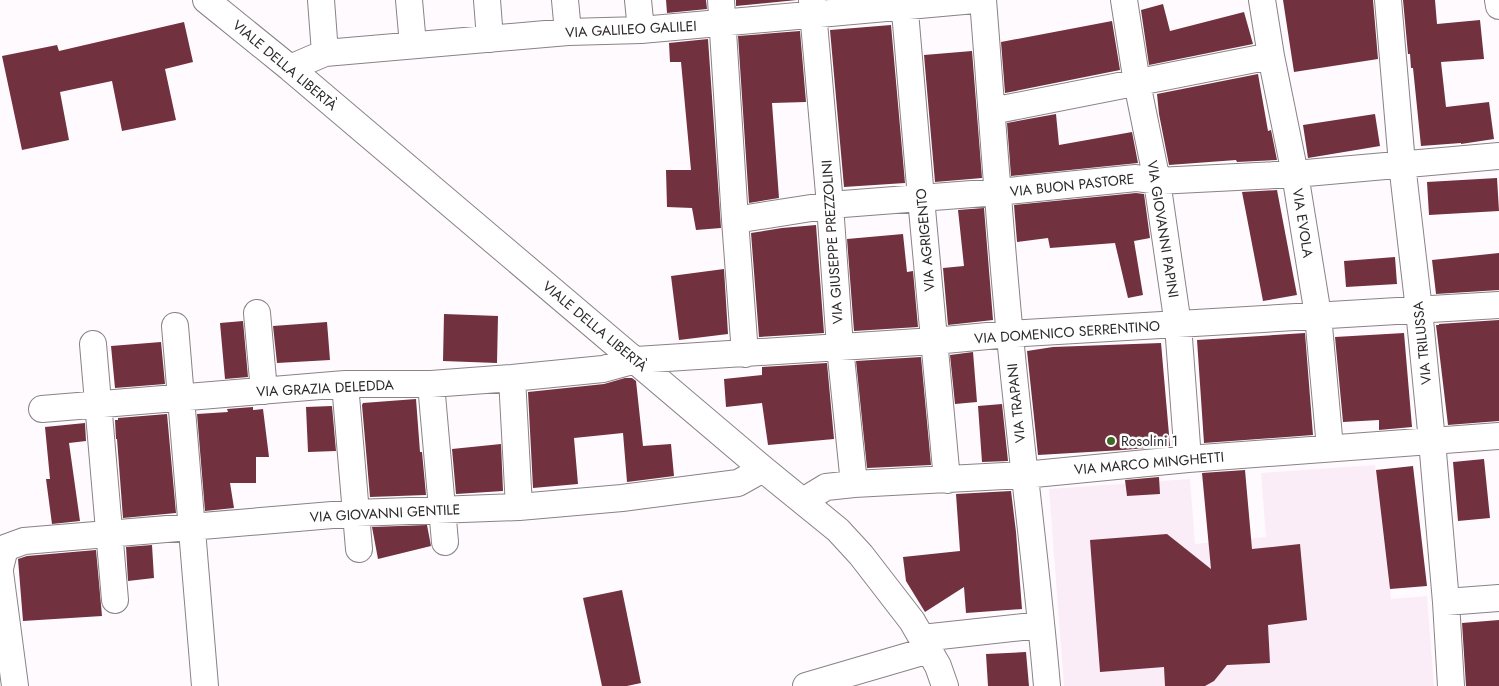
<svg xmlns="http://www.w3.org/2000/svg" width="1499" height="686" viewBox="0 0 1499 686" font-family="Jost,sans-serif">
<rect width="100%" height="100%" fill="#fffafd"/>
<path fill="#fbedf7" d="M1375,465L1391,599L1427,596L1434,686H1064L1049,489L1190,479L1195,544L1266,537L1261,473Z"/>
<path fill="#72313f" d="M666,0H706L707,9L667,13Z
M736,0H797L736,6Z
M1283,0H1373L1378,59L1294,72Z
M1403,0H1435L1437,24L1480,20L1484,59L1441,62L1446,107L1489,102L1494,139L1461,144V143L1421,146L1413,68H1411L1410,54H1408Z
M1163,4L1170,31L1244,12L1253,44L1149,65L1141,10Z
M1112,21L1120,70L1005,93L1001,42Z
M184,22L193,62L165,69L176,120L122,131L112,81L60,92L69,140L22,150L2,56L57,45L59,51Z
M891,25L905,183L844,187L830,30Z
M800,31L806,102L772,103L779,198L749,203L738,36Z
M708,39L721,228L696,230L692,208L667,207L666,170H691L681,62H670L669,43Z
M972,51L982,178L935,182L924,55Z
M1258,74L1268,131L1271,130L1277,160L1237,162L1236,160L1169,165L1159,114L1157,94Z
M1056,114L1059,145L1132,132L1138,163L1011,176L1007,123Z
M1375,114L1380,146L1308,158L1303,125Z
M1497,178L1499,211L1429,215L1427,182Z
M1277,190L1297,295L1263,301L1242,192Z
M1136,193L1144,194L1150,238L1134,241L1143,295L1128,298L1115,243L1050,248L1048,238L1017,242L1014,205Z
M984,208L993,320L948,325L943,268L964,266L958,210Z
M816,225L824,333L759,337L751,233L782,228Z
M903,234L907,272L913,271L918,327L854,331L847,239Z
M1499,253V290L1436,294L1432,260Z
M1395,257L1397,284L1346,287L1344,261Z
M724,269L728,334L679,340L671,276Z
M444,314L498,316L497,363L443,361Z
M1499,320V421L1448,425L1436,325H1439V324Z
M243,321L248,377L225,379L220,323Z
M327,322L330,360L277,363L273,326Z
M1305,333L1313,435L1204,443L1197,340Z
M1404,333L1412,427L1379,430V420L1343,422L1335,337Z
M161,342L165,384L115,388L111,346Z
M1161,343L1170,446L1123,450L1038,455L1027,351L1053,347Z
M973,352L977,402L955,404L950,355Z
M921,357L931,465L867,468L856,361Z
M827,363L834,439L768,445L762,403L726,407L724,379L762,375V367Z
M625,378H632L636,381L643,446L671,444L674,476L627,482L623,433L574,438L578,484L533,488L528,392L604,384Z
M416,399L420,452H422L426,495L370,497L362,405L363,403Z
M1002,404L1008,461L982,462L978,406Z
M332,406L336,451L308,452L306,407Z
M253,407V410L263,409L269,457H256V483H230L234,508L205,511L197,414L228,412L227,409Z
M167,414L176,513L123,518L117,439H116L115,420H118V418Z
M85,423L86,441L69,443L80,521L52,524L46,479H50L45,427Z
M501,444L503,491L456,494L452,449Z
M1484,459L1490,518L1458,521L1453,462Z
M1413,466L1427,586L1390,589L1376,470Z
M1245,470L1252,549L1300,544L1307,620L1268,625L1270,663L1227,665L1214,681L1205,686H1165L1164,667L1100,672L1090,540L1167,534L1211,569L1202,473Z
M1159,477L1160,494L1127,496L1125,480Z
M1011,491L1016,532L1022,609L966,613L964,587L925,612L906,581L903,557L960,551L956,494Z
M427,525L431,546L378,559L372,527Z
M152,545L154,578L128,581L126,547Z
M96,550L102,616L23,621L18,559L27,556Z
M622,590L641,683L627,686H602L583,598Z
M1499,620V686H1466L1462,623Z
M1026,652L1029,686H988L986,654Z"/>
<g fill="none" stroke-linecap="round" stroke-linejoin="round">
<g stroke="#898287" stroke-width="28">
<path id="minor" d="M206,0L290,68L763,469L838,530L861,555L912,621L938,666L945,686
M321,0L325,53
M409,0L413,45
M487,0L490,39
M565,0L568,32
M638,0L641,30
M721,0L735,220L745,354
M812,0L830,205L840,347L854,484
M904,0L921,198L947,480
M983,0C992,112 999,224 1010,336C1021,453 1037,569 1047,686
M1124,0L1137,83L1157,181L1178,325L1188,459
M1262,0L1271,56L1295,174L1318,315L1330,448
M1388,0L1402,164L1419,310L1432,441L1446,602L1451,686
M1498,0L1499,6
M290,68L325,53L568,32L641,30L975,0
M992,111L1271,56
M735,220L830,205L998,192L1136,178L1157,181L1295,174L1499,156
M257,313L264,391
M175,326L205,686
M93,344L115,600
M512,378L519,507
M345,384L359,549
M431,384L445,542
M42,409L345,384H431L512,378L603,369L636,360L934,341L1009,334L1499,305
M803,501L826,487L854,484L1024,475L1188,459L1499,436
M0,568L5,548L24,541L356,513L519,507L622,498L738,483L763,469
M0,572L15,686
M1446,602L1499,598
M922,638L1041,625
M806,686L929,650"/>
</g>
<use href="#minor" stroke="#fff" stroke-width="26"/>
</g>
<circle fill="#3e6926" stroke="#fff" stroke-width="2" cx="1111" cy="441" r="5"/>
<g text-anchor="middle" stroke-width="5" stroke-linejoin="round" paint-order="stroke">
<g font-size="14" fill="#2d2a2c" stroke="#fff">
<text transform="translate(631 29) rotate(-3)" y="5">VIA GALILEO GALILEI</text>
<text transform="translate(285 65) rotate(40)" y="5">VIALE DELLA LIBERTÀ</text>
<text transform="translate(1072 185) rotate(-6)" y="5">VIA BUON PASTORE</text>
<text transform="translate(1303 223) rotate(81)" y="5">VIA EVOLA</text>
<text transform="translate(1163 229) rotate(81)" y="5">VIA GIOVANNI PAPINI</text>
<text transform="translate(925 240) rotate(-95)" y="5">VIA AGRIGENTO</text>
<text transform="translate(832 242) rotate(-94)" y="5">VIA GIUSEPPE PREZZOLINI</text>
<text transform="translate(595 326) rotate(40)" y="5">VIALE DELLA LIBERTÀ</text>
<text transform="translate(1067 332) rotate(-4)" y="5">VIA DOMENICO SERRENTINO</text>
<text transform="translate(1422 343) rotate(-96)" y="5">VIA TRILUSSA</text>
<text transform="translate(325 388) rotate(-3)" y="5">VIA GRAZIA DELEDDA</text>
<text transform="translate(1016 403) rotate(-96)" y="5">VIA TRAPANI</text>
<text transform="translate(1149 463) rotate(-5)" y="5">VIA MARCO MINGHETTI</text>
<text transform="translate(385 513) rotate(-3)" y="5">VIA GIOVANNI GENTILE</text>
</g>
<g font-size="14" fill="#2d2a2c" stroke="#fff" text-anchor="start">
<text x="1121" y="446">Rosolini 1</text>
</g>
</g>
</svg>
